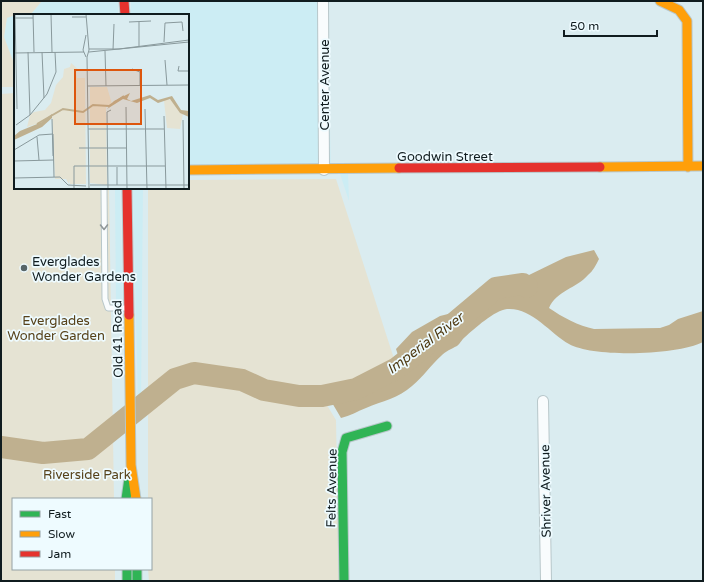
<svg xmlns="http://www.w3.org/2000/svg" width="704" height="582" viewBox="0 0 704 582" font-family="'Varela Round',sans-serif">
<rect width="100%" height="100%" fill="#daecf0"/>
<path fill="#ccedf4" d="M42,1H118V15H27L31,14Z
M131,1H327L331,172H348L349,201L340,174H188V15H131Z
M15,16V66L4,37L7,17Z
M115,188H120L123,316L116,308Z
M133,188H143L141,402L138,406Z"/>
<path fill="#e5e3d3" d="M1,1H42L31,14L15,15L7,18L4,37L15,66V87H1Z
M15,93V188H109L114,499H13V569H115V581H1V94Z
M336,179L397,368L356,389L322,397L336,420L339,581H149L148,569H151V499H148V190L149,188H188V180Z"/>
<path fill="#bfb08f" d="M594,250L599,259C596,265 593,271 588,275C577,288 556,291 549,308C562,317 579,326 594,329L660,328L669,325L678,319L703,311V342C678,355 594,358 569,344C550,333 531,307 507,309C495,310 474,329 465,337C462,339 460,344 457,346C451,349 446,351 441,356C431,365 423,377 412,386C399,398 382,401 366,408C358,411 350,416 341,418L331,401L359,395L400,373L402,367L396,349L412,332L440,316L468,309L478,305L509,280L518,275H529L566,257Z"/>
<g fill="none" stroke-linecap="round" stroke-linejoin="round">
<path stroke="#bfb08f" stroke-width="22" d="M452,325L496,288L523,284L527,287
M1,447L43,453L88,449L175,379L194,373L242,380L264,390L299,396H322L356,389L397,368L425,346"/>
<g stroke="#b8c7ca" stroke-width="7">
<path id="lane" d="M104,188L105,299L108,308H127"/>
</g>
<g stroke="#b8c7ca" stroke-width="12">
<path id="street" d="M323,1L324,170
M543,401L546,581"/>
</g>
<g stroke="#b8c7ca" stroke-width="11">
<path id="fast" d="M126,499L129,478
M127,569V581
M137,569V581
M344,581L342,452L346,438L387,426"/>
</g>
<g stroke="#b8c7ca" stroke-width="11">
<path id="slow" d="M660,1L679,10L687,21L688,167
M600,167L703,166
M188,170L399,168
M129,315L131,465L136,499"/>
</g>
<g stroke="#b8c7ca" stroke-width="11">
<path id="jam" d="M124,1L125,15
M399,168L600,167
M127,188L129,315"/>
</g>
<use href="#lane" stroke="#f9fcfd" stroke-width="5"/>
<use href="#street" stroke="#f9fcfd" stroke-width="10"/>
<use href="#fast" stroke="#30b455" stroke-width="9"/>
<use href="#slow" stroke="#ff9f0a" stroke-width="9"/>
<use href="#jam" stroke="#e5322d" stroke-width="9"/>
</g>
<defs><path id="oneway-chevron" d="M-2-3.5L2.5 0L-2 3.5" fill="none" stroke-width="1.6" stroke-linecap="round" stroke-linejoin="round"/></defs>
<use stroke="#909799" href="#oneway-chevron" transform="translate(104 227) rotate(89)"/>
<circle fill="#576568" stroke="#eefbff" stroke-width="1.5" cx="24" cy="268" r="4"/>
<g text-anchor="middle" stroke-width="3.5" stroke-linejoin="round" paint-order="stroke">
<g font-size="13" fill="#101c1f" stroke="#eefbff">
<text transform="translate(324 85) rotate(-90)" y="5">Center Avenue</text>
<text x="445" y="161">Goodwin Street</text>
<text transform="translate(117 339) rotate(-91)" y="5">Old 41 Road</text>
<text transform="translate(331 488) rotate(-89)" y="5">Felts Avenue</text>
<text transform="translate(545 491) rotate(-91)" y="5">Shriver Avenue</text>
</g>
<g font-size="13" fill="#101c1f" stroke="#eefbff" text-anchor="start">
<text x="32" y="266">Everglades<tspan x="32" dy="15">Wonder Gardens</tspan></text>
</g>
<g font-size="13" fill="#57421a" stroke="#eefbff">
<text x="56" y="325">Everglades<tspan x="56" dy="15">Wonder Garden</tspan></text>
<text x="87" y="479">Riverside Park</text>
</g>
<g font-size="14" font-style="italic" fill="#4e3911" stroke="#eefbff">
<text transform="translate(425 343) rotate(-37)" y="5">Imperial River</text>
</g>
</g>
<g transform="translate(14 14)">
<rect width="175" height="175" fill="#daecf0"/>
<path d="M57,49L65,56L62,58L63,64H71L72,170H56V165L55,170L52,165H41L38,100L28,108L13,113L16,101L20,98L31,96L37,89L42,71L49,63L50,55L56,53ZM76,73H93L98,90L92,93L93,171L76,169ZM153,85L158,86L169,100L166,115L153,114L150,87Z" fill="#e5e3d3"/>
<path d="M116,79L113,85L117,87L136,81L144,86L158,82L167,96L175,97V103L166,99L156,85L144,89L136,84L123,89L109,85L93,95L100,87ZM38,100V104L28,113L0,126V122L6,117L28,108Z" fill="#bfb08f"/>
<path fill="none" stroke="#bfb08f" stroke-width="2" d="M23,110L49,95L69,98L79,91L95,92L110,82"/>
<path fill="none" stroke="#89999c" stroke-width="1" d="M1,0L3,95M19,0L20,38M37,0L38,38M72,0L75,36L73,43L75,175M58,3H72M1,4H19M115,8L137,7M125,8V33M150,28L151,9L168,8L169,17M75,35H105L175,26M99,36L100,10M91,37L92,72M14,38L16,101M28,38L30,84M75,38L175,28M0,39L70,38M72,43L69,36L72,21M151,46L153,71M165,52L164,57H175M118,55L126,58V71M73,72L175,71M112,93L113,175M131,95L133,175M150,102L152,175M38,105L39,142M169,106L170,175M2,111L16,101L33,80L42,58L41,38M74,115H150M39,120L40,163M23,123L25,146M65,134H112M0,136L25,121L39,120M0,147L40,146M103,153V171M0,164L46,163L54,171L72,172M76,171H175M60,175V152H151M94,175L93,98L97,96"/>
<path fill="#dd560d" fill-opacity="0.15" stroke="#dd560d" stroke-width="2" d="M61,56H127V110H61Z"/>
<rect width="175" height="175" fill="none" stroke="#101c1f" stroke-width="2"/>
</g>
<rect width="704" height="582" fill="none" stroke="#101c1f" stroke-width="4"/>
<rect x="12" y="498" width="140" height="72" fill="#eefbff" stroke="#95a2a5"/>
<rect x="20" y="511" width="20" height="6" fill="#30b455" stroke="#95a2a5"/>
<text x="48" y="518" font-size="12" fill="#101c1f">Fast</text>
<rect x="20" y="531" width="20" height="6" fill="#ff9f0a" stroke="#95a2a5"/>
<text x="48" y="538" font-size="12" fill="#101c1f">Slow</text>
<rect x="20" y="551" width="20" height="6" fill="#e5322d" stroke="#95a2a5"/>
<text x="48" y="558" font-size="12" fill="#101c1f">Jam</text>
<path d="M564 30v6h93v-6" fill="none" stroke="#101c1f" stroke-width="2"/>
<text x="570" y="30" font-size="12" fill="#101c1f" stroke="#eefbff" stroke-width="3" paint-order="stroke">50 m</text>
</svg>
